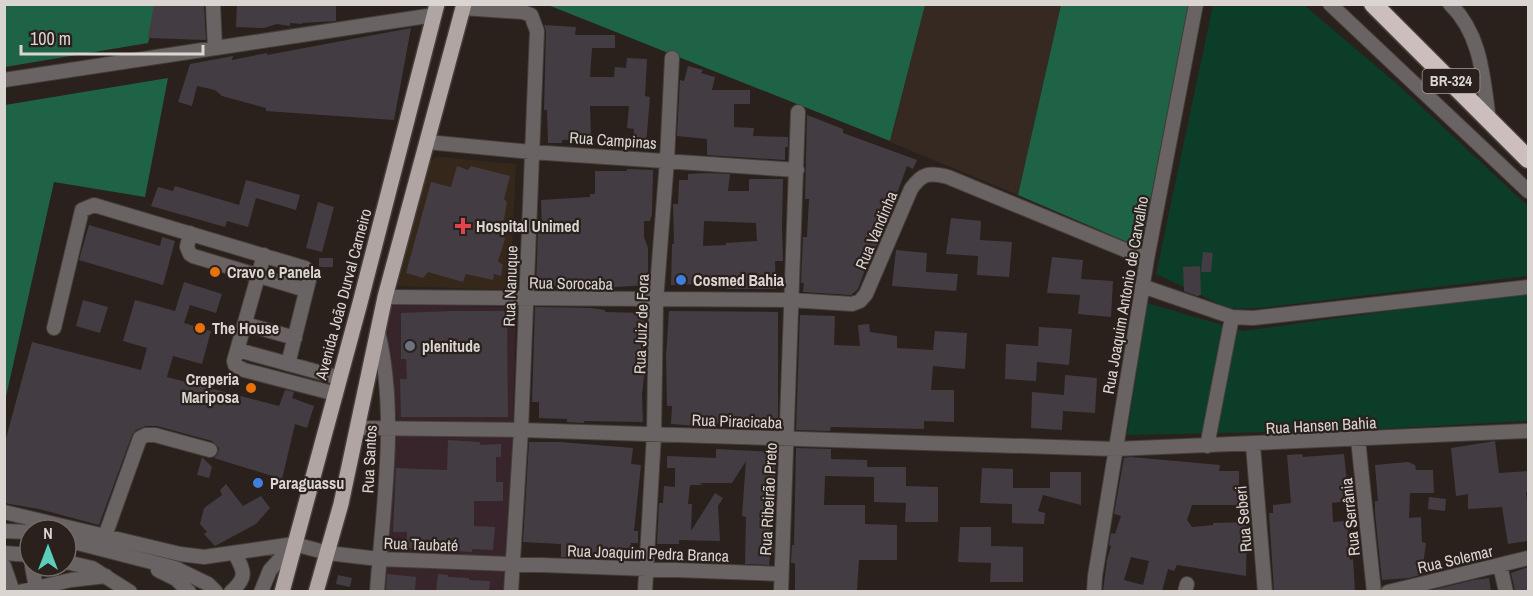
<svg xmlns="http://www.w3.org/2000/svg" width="1533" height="596" viewBox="0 0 1533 596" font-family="'Archivo Narrow',sans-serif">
<rect width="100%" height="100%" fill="#2a211d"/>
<path fill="#37252b" d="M392,305L516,307L513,423L397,420L386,334Z
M392,432L517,434L508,560L386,554Z
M385,565L505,569V591L383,592Z"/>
<path fill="#362922" d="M925,5H1061L1018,195L890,142Z"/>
<path fill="#35281b" d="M441,157L516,164L510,290L398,286L427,166L434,158Z"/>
<path fill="#0b3d29" d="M1213,5H1304L1396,83L1528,206V276L1260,308L1230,309L1156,274Z
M1528,292V421L1363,430L1127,435L1147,303L1243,331Z"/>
<path fill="#1e6346" d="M5,5H159L148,43L5,67Z
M548,5H925L890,141Z
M1061,5H1188L1141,248L1018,195Z
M168,78L145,197L54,182L5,401V105Z"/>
<path fill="#443c43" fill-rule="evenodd" d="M154,4L204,6L206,40L148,38Z
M237,4H336V21L302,23V24L290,23V26L277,24L264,28L236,27Z
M544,25L576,27L575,35H615V48H592L590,77H614L615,67L626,68L627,58L647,59L645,96L650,97L646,145L633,144L634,129L627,128L629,106H590L591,139L562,140V143H548L547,110H544L546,31Z
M411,28L394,120L266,111V108L222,96L215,90L197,86L192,106L178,102L190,64L233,56L232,60L267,53V55Z
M688,66L703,70L701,73L715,77L712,90H750V104H734V127L754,128L753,136L788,137V147H785V160L707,155V139L677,136L680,80L684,81Z
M807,115L843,129V133L917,160L913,169L907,166L886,224L873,253H871L858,289L851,295L803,292L804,283H801L803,237H807L809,199H805Z
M457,166L468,170L471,166L510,176L504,199L507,202L502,230L505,239L498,261L503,265L501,276L494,274L493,280L466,274L463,282L428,272L423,278L406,273L431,182L451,187Z
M627,169L653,170L652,214L650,221H644V237L648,248V285L616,287L605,288V290L548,286L536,287L538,230H542L541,200L590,197V194H595V171H627Z
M707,173L730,174L728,191H749V179H783L782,227L783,261H775L776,289H727V283L671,285L672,244H674L673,204H678L679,180H688V174ZM704,221L756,223L757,241L726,243V245L703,246Z
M246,180L300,195L296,210L256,198L248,227L227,221L225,227L151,206L158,187L173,191L175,186L239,205Z
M318,202L334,207L322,252L306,248Z
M951,218L981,221L980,240L1012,242L1009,277L977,275L978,256L946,254Z
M89,225L160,246L162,237L175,241L163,285L79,260Z
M896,250L927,253L926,272L958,274L956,291L892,286Z
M1203,252L1213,253L1211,272H1201Z
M1052,257L1083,260L1081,279L1113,281L1111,317L1078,314L1080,295L1047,293Z
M319,258H333V267H319Z
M1200,266L1201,295L1197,296L1184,291L1183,267Z
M184,282L222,294L216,313L190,305L184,323L211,331L202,364L173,356L167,377L279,406L285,390L294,392L292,398L314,406L307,428L295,424L282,479L214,458L218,453L219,448L212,441L157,426H146L136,430L132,435L99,525L39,509L4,503V446L32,342L141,370L147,348L123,341L135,300L175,311Z
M83,300L108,307L100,333L76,326Z
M535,307L591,308L605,310V312L644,313L643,360H646L642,394L643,422L584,421V423L567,422V419L539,418V402H532Z
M450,311H507L508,417H401L400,379H407L406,359H401V313Z
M669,311L778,312V426L698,423V426L671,424L672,406H667L666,357Z
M800,315L835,316L834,345L860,346L858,325L869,324L870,332L897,336V348L933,350L935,331L967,333L965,369L933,366L931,390H954V422L924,421V429L831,427L830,431L796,430Z
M1039,327L1072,329L1069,365L1037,362L1036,381L1005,379L1006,344L1038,346Z
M1065,375L1097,378L1095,413L1063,411L1062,430L1031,428L1032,392L1064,395Z
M448,440L480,442V445L501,444V457H496V482H503V501H474V526L495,527L493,550L472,549V552L406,548L407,532H393L396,468L447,470Z
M1495,441L1499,473L1528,471V492H1526L1528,509V541L1508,544L1502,507L1468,509V494L1456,496L1451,448Z
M529,442H560L633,448L631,464L641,465L634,531H638V543H631V559H613V554H578V557H561V544L523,542Z
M796,448L831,449V459L867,460V467H906V486L938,487V522H905L906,503L874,502V477L825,476L824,505H865V524L897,525V560H859L857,591H795V563H791L792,545H794Z
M716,449L775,452V519L771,518L770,544H774L773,555H770L769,565L745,564L746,517L742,516L746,461L732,483H699L703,485H690L688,504H692L691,531L715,493L723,498L718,506L720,541L679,540V544H657L659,503H663L664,486L675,487V468H667V456L716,458Z
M1302,454L1303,457L1344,454L1349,501L1332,503L1333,522L1347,521L1350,560L1353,559L1355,591H1274L1269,513H1273V505L1291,503L1287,455Z
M202,457L212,467L209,478L197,475Z
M1131,457L1220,465L1219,471H1239V505H1192L1187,520L1192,527L1213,525V523L1247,522L1246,576L1177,565L1174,571L1168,569L1162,591H1103L1107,560L1111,546L1109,545L1111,533L1115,534L1121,516L1114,514L1124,458ZM1131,557L1149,561L1143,585L1124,580Z
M1408,462L1415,465L1416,470H1433L1434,493H1410L1409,518L1421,517L1422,542L1426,543L1423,565H1429L1430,572L1409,578L1382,580L1375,513V501H1378L1375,465Z
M982,468L1013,469V488H1050V472H1081V505L1043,495L1038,511L1045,513L1044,524L1012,523V504L980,503Z
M226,484L243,506L261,496L270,508L256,524L215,546L204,534L207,532L200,524L204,508L222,495L220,490Z
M1429,497L1446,499L1445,511L1428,509Z
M960,527H991V546L1023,547V582H990L991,563L958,562Z
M1528,567V591H1515L1511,573Z
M387,574L416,577L415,591H386Z
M438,574L448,575V577L469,578V580L490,581L489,591H436Z
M338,575L352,578L350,587L336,584Z
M1489,578L1491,591H1428L1474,580Z"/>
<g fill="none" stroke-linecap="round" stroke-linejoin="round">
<g stroke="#463e3a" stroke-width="16">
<path id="minor" d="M213,4L215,48
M1330,4L1528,191
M1450,4C1482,35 1483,79 1489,120
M463,8L523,12L531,15L537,31L521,430L511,592
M4,80L434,15
M427,142L531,152L797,170
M190,233L187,247L190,254L193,256L306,290
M264,255L234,361L235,365L244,370L336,394
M1142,286L1232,317L1253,318L1528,287
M385,297L791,300L852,304L860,301L866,294L911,189C922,173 930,172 948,177L1147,259
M245,324L295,338
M54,328L82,210L94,205L305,268L309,274V280L288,364
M238,350L340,378
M358,428L521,430L1115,449L1528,431
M1358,439L1374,592
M1253,445L1265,592
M1207,446L1232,317
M4,512L180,554L204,557L294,544L328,553L379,559L781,574
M4,531L30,532
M105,536L140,438L146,435H155L210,450
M66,540L175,568L208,584L216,592
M4,553L30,555
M66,562L92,568L130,592
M1500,565L1506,592
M4,566L13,592
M32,566L36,588
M158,570L176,579L189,592
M19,592L71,580L106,576
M231,592C248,577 244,571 235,554
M261,592L270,570L294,544
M377,592C383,505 398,416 378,331
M645,592L654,434L656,301L667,160L672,58
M781,592L798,112
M1094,592L1095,576L1147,259L1196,4
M1185,592L1187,584
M1388,592L1528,558"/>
</g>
<g stroke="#463e3a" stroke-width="18">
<path id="major" d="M282,592L360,303L437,4
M316,592L341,504L385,297L464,4"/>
</g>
<g stroke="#463e3a" stroke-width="21">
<path id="highway" d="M1373,4L1528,159"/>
</g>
<use href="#minor" stroke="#696463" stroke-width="14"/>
<use href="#major" stroke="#b0a5a3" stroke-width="15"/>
<use href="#highway" stroke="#ccbebc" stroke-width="18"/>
</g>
<path fill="#e0444e" stroke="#2a211d" stroke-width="2" d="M460 217h6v6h6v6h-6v6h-6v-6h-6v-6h6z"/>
<g fill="#e8710a" stroke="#2a211d" stroke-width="2">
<circle cx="215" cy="272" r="6"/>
<circle cx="200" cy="328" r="6"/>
<circle cx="251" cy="388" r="6"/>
</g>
<g fill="#3f7fe0" stroke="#2a211d" stroke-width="2">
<circle cx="681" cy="280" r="6"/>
<circle cx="258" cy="483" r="6"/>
</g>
<circle fill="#6b7280" stroke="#2a211d" stroke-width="2" cx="410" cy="346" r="6"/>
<g text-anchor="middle" stroke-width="4.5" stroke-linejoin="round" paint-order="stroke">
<rect fill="#2a211d" stroke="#a69f9c" stroke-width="1.5" x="1422.5" y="69" width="57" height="24" rx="4.5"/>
<g font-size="15" font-weight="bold" fill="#dbd5d2">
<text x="1451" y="86">BR-324</text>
</g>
<g font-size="16" fill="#dbd5d2" stroke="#2a211d">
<text transform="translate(613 140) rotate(4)" y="6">Rua Campinas</text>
<text transform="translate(876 230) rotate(-67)" y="6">Rua Vandinha</text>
<text transform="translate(571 283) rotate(1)" y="6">Rua Sorocaba</text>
<text transform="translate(510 286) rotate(-88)" y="6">Rua Nanuque</text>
<text transform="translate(343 294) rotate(-75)" y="6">Avenida João Durval Carneiro</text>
<text transform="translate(1125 295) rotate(-80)" y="6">Rua Joaquim Antonio de Carvalho</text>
<text transform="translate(641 324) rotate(-88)" y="6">Rua Juiz de Fora</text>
<text transform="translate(737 421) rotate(2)" y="6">Rua Piracicaba</text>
<text transform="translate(1321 425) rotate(-3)" y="6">Rua Hansen Bahia</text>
<text transform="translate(369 459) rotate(-87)" y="6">Rua Santos</text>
<text transform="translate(768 499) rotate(-87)" y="6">Rua Ribeirão Preto</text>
<text transform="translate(1350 517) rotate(-96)" y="6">Rua Serrânia</text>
<text transform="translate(1243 519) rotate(-95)" y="6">Rua Seberi</text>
<text transform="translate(421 544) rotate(2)" y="6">Rua Taubaté</text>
<text transform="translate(648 553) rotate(2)" y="6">Rua Joaquim Pedra Branca</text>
<text transform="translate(1455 559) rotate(-13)" y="6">Rua Solemar</text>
</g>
<g font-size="16" font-weight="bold" fill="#dbd5d2" stroke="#2a211d" text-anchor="start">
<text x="476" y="232">Hospital Unimed</text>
<text x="227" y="278">Cravo e Panela</text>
<text x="693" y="286">Cosmed Bahia</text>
<text x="212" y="334">The House</text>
<text x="422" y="352">plenitude</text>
<text x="239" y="385" text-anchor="end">Creperia<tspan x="239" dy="18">Mariposa</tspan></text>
<text x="270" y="489">Paraguassu</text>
</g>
</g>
<rect width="1533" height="596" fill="none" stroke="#dbd5d2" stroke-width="12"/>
<g transform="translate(48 548)"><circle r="28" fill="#2a211d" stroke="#716965" stroke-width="1.5"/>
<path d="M0-4.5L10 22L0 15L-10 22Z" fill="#5bcebc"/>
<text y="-9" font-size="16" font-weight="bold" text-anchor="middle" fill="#dbd5d2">N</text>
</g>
<path d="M21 45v9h182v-9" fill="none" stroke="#dbd5d2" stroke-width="3"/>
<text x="30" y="45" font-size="18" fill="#dbd5d2" stroke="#2a211d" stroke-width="4.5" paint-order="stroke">100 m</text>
</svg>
